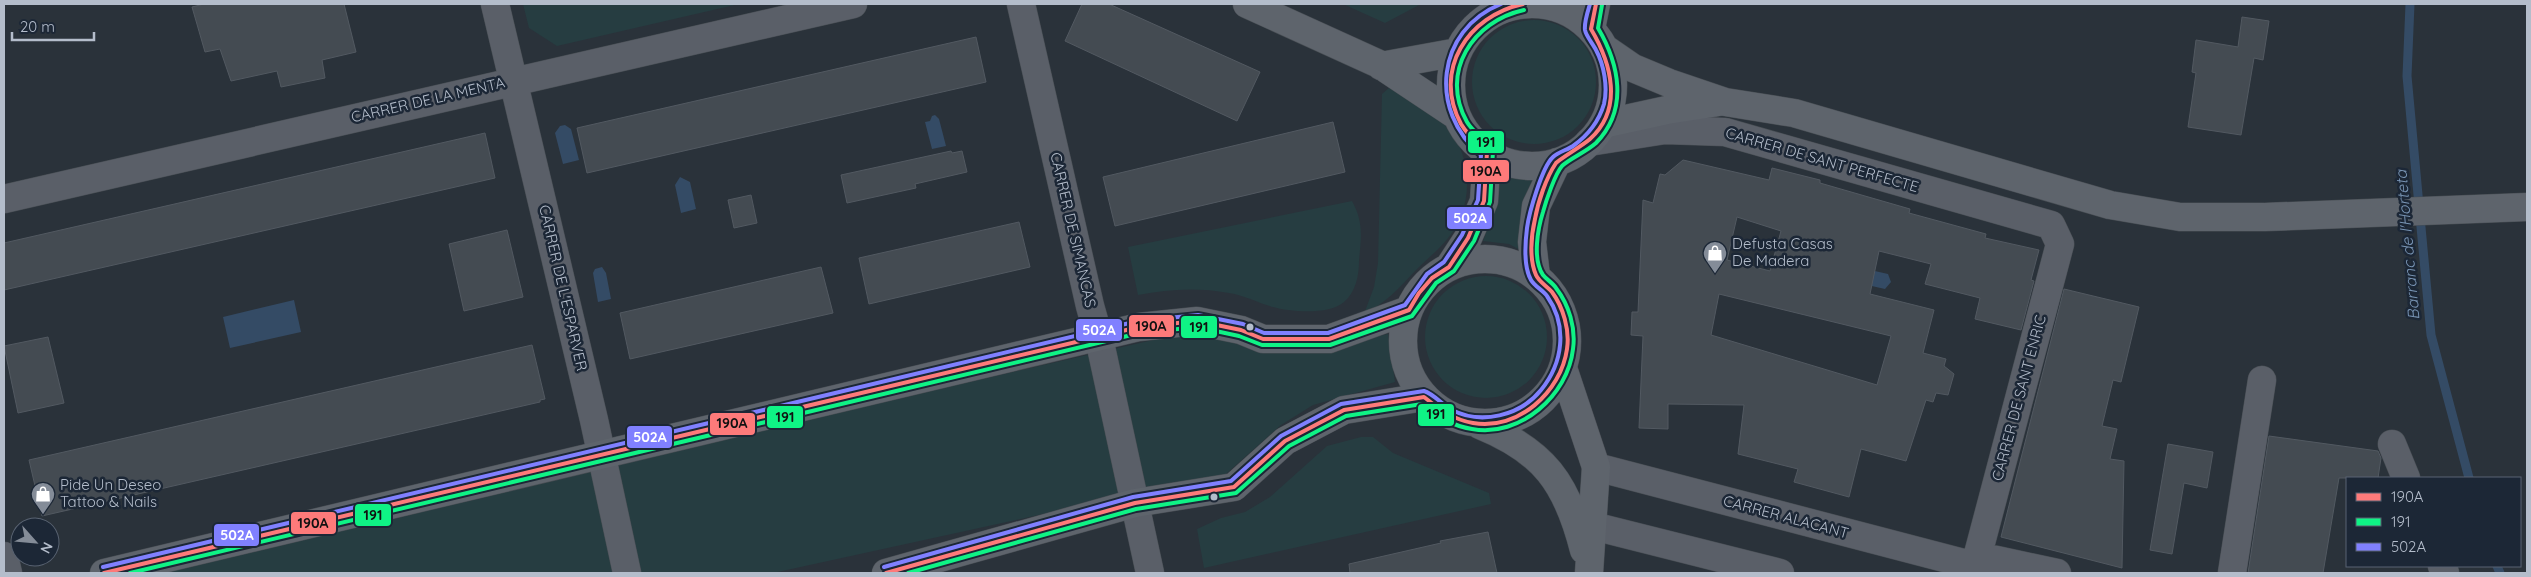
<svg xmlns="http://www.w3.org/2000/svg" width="2531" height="577" viewBox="0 0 2531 577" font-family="Quicksand,sans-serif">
<rect width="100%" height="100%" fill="#2a323a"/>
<path fill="#263d41" d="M523,4H739L557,46L529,28Z
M1343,4H1421L1385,23Z
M1472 82a62 62 0 1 1 124 0a62 62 0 1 1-124 0Z
M1389,88C1410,98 1433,109 1448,128C1471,155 1473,199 1455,228C1446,244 1429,257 1416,270C1399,288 1386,303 1364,314L1374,287L1378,263L1382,94Z
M1496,168L1519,176L1534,177C1521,202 1517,224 1522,251L1509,244L1483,241L1495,209Z
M1352,201C1364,223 1361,237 1359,261C1359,275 1356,292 1344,302C1330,315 1290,312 1273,307C1258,303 1244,295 1229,293C1197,287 1169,289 1138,295L1128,247Z
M1425 337a61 61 0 1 1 122 0a61 61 0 1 1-122 0Z
M1388,334L1395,382L1313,405L1281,425L1226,474L773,573H128L1162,338L1206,335L1342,344Z
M1361,437H1373L1393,453L1489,493L1491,504L1204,568L1197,529L1221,518L1245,512L1270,497L1327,446Z"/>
<path fill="#344b65" d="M935,115L939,119L946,146L932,149L925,122L930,121L932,116Z
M565,125L571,129L579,160L563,164L555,133L560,126Z
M680,177L690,182L696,209L681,213L675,185Z
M602,267L606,273L611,299L598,302L593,273L595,269Z
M1857,267L1888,274L1891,282L1885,289L1854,282Z
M294,300L301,332L230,348L223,317Z"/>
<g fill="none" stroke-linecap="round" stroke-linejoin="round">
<path stroke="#344b65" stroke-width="9" d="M2410,4L2407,76L2431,335L2469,478
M2497,566L2500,573"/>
</g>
<path fill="#444b52" stroke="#525961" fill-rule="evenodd" d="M204,4H344L356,52L322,60L325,78L281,87L277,71L231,81L220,49L205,52L192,7Z
M1082,4H1109L1260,72L1237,121L1065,41Z
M2242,17L2269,21L2263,60L2254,58L2241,135L2188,127L2196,73L2192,72L2196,40L2238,47Z
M976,37L986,82L587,173L577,128Z
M1333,122L1345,172L1115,226L1103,177Z
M485,133L495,178L4,290V243Z
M951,151L952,153L962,151L967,172L915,184L916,188L847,203L841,175Z
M1683,160L1769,180L1772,168L1820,180V183L1910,209L1909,213L1986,234L1985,238L2039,250L2031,280L2034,281L2021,330L1975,319L1980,298L1925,284L1931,264L1879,251L1870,294L1934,310L1923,353L1946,359L1944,366L1954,374L1948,395L1936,393L1933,402L1926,400L1906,461L1861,449L1849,497L1794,482L1798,469L1738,454L1744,405L1668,404V429L1639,428L1643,336L1631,335L1632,312H1638L1643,200L1653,203L1660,174L1665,175ZM1737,217L1781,231L1770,271L1727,260ZM1719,294L1891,336L1877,385L1711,335Z
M751,195L757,223L734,228L728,200Z
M1019,222L1030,267L869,304L859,258Z
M507,230L523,297L464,311L449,244Z
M821,267L833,313L630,359L620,313Z
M2064,289L2139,307L2121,382L2113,380L2102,426L2117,429L2110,459L2124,461L2122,568L2001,537Z
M48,337L64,403L18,413L4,346Z
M532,345L545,399L540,400V402L42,516L29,460Z
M2269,436L2378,451L2381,458L2378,478H2339L2323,573H2248Z
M2168,444L2213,452L2207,488L2184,483L2172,554L2150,550Z
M1488,532L1497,573H1350L1349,564L1441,543L1440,541Z"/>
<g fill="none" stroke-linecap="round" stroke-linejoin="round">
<g stroke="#484e54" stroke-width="29">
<path id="street" d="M495,4L594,420L627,573
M1021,4L1090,306L1099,338L1150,573
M1508,4L1512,6
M1589,142L1665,130L1725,132L2051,225L2060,244L1973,573
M4,199C287,133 570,69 853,4
M2392,444L2406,478
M1596,467L1975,566
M1593,526L1780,573
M4,556L8,573
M1978,556L2057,573
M2442,566L2445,573
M2232,573L2262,380"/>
</g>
<g stroke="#484e54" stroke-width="29">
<path id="secondary" d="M1247,4L1379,64L1457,116
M1451 85a81 81 0 1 1 162 0a81 81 0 1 1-162 0Z
M1591,29L1596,4
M1604,48L1633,68L1669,83L1725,102L1794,113L2110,205L2180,217H2265L2527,207
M1381,66L1458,52
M1603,124L1667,110L1719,102
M1403 341a82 82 0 1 1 164 0a82 82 0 1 1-164 0Z
M1449,267L1468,238L1484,201L1487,152
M1536,276L1532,242L1536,206L1557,162
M1563,368L1596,467L1589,573
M1480,425C1544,451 1567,483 1584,550
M104,573L1139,327L1197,321L1241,330L1263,339H1329L1409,310
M886,573L1135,503L1234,487L1285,441L1344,410L1424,397"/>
</g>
<use href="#street" stroke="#5a5f68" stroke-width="28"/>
<use href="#secondary" stroke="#5e646c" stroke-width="28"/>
<g stroke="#1c2736" stroke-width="8">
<path id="bus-1" d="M104,573L1139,327L1197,321L1241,330L1263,339H1329L1409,310L1419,293L1432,278L1449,267L1468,238L1484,201L1487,152C1477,143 1468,136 1461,124C1432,70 1468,16 1523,4
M886,573L1135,503L1234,487L1285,441L1344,410L1424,397C1439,409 1454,420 1473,423C1518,431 1561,392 1567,349C1570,330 1563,307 1552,292C1547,286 1539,282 1536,275C1529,259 1531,236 1535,219C1538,202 1546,178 1556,163C1561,158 1582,146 1590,139C1624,108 1611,63 1591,29L1596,4"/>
</g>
<g stroke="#1c2736" stroke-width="8">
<path id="bus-2" d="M130,573L1140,333L1197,327L1239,336L1262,345H1330L1412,316L1436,283L1454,271L1474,241L1490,202L1493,151C1487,140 1474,134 1467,122C1439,72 1473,21 1524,10
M908,573L1136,509L1236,493L1289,446L1346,416L1422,404C1437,416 1452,426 1472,429C1520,438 1568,395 1573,349C1576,328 1569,305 1556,288C1553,283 1547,280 1543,275C1532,259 1538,228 1543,212C1546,201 1555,174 1562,166C1569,159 1586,152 1596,143C1629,109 1619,64 1598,28L1602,5"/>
</g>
<g stroke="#1c2736" stroke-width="8">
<path id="bus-3" d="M103,567L1138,321L1198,315L1243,324L1264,333H1328L1405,305L1427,274L1444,262L1462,235L1478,200L1481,155C1428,111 1436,30 1501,4
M884,567L1133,497L1231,481L1281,436L1341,404L1424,391C1434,394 1442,405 1452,410C1481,425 1520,416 1541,390C1563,363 1568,326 1547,296C1543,290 1535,287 1531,280C1523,266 1525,244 1527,228C1529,213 1542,167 1553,157C1558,152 1567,150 1573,146C1587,136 1599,121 1604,104C1608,87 1604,65 1596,50C1593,44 1586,36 1585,30C1584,22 1588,11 1590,4"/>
</g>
<use href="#bus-1" stroke="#fd7a7a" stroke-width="4"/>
<use href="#bus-2" stroke="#0ff385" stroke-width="4"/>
<use href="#bus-3" stroke="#8080ff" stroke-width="4"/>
</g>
<defs>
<g id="shop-pin" transform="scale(1.25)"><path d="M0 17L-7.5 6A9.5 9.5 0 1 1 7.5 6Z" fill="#848c98" stroke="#1c2736"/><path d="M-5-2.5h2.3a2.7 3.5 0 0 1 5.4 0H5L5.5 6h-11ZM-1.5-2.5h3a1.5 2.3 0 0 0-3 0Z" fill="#fff"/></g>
</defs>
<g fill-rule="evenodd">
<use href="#shop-pin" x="1715" y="253"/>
<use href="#shop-pin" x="43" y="494"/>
</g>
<g fill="#b4bdcb" stroke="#1c2736" stroke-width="2">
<circle cx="1250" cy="327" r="4.5"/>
<circle cx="1214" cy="497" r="4.5"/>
</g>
<g text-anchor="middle" stroke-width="5" stroke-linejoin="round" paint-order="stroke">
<g font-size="15" fill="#b4bdcb" stroke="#1c2736">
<text transform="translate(428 100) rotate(-13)" y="5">CARRER DE LA MENTA</text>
<text transform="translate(1822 160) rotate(16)" y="5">CARRER DE SANT PERFECTE</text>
<text transform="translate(1073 230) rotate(77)" y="5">CARRER DE SIMANCAS</text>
<text transform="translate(563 288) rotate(77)" y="5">CARRER DE L'ESPARVER</text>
<text transform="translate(2019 398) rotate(-75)" y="5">CARRER DE SANT ENRIC</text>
<text transform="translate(1786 517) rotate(15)" y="5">CARRER ALACANT</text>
</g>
<g font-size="15" fill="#b4bdcb" stroke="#1c2736" text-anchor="start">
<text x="1732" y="249">Defusta Casas<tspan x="1732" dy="17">De Madera</tspan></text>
<text x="60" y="490">Pide Un Deseo<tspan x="60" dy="17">Tattoo &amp; Nails</tspan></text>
</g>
<g font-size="16" font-style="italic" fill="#7995b5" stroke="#1c2736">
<text transform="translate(2407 245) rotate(-95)" y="6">Barranc de l'Horteta</text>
</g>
</g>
<g stroke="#1c2736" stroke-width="2">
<rect x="1467" y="130" width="38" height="24" rx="5" fill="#0ff385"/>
<rect x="1462" y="159" width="48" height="24" rx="5" fill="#fd7a7a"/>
<rect x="1446" y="206" width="47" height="24" rx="5" fill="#8080ff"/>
<rect x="1128" y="314" width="47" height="24" rx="5" fill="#fd7a7a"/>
<rect x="1180" y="315" width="38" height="24" rx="5" fill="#0ff385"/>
<rect x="1075" y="318" width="48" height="24" rx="5" fill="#8080ff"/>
<rect x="1417" y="403" width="38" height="24" rx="5" fill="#0ff385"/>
<rect x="766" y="405" width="38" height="24" rx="5" fill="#0ff385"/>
<rect x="709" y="412" width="47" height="24" rx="5" fill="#fd7a7a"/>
<rect x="626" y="425" width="47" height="24" rx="5" fill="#8080ff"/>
<rect x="354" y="503" width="38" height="24" rx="5" fill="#0ff385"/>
<rect x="290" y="511" width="47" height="24" rx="5" fill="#fd7a7a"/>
<rect x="213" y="523" width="47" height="24" rx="5" fill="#8080ff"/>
</g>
<g font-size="14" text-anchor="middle" font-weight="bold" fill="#fff">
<text x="1470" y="223">502A</text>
<text x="1099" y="335">502A</text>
<text x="650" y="442">502A</text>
<text x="237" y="540">502A</text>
</g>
<g font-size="14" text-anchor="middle" font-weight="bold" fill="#111">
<text x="1486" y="147">191</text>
<text x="1486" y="176">190A</text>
<text x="1151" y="331">190A</text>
<text x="1199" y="332">191</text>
<text x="1436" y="419">191</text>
<text x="785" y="422">191</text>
<text x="732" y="428">190A</text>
<text x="373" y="520">191</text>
<text x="313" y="528">190A</text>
</g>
<rect width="2531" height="577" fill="none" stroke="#b4bdcb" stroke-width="10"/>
<rect x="2346" y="477" width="175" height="90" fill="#1c2736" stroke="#596372"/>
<rect x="2356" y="493" width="25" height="8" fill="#fd7a7a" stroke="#596372"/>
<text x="2391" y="502" font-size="15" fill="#b4bdcb">190A</text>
<rect x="2356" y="518" width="25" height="8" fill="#0ff385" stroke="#596372"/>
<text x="2391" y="527" font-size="15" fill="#b4bdcb">191</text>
<rect x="2356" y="543" width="25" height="8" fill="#8080ff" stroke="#596372"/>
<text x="2391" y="552" font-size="15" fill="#b4bdcb">502A</text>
<g transform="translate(35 542) rotate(117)"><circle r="24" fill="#1c2736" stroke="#596372"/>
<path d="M0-4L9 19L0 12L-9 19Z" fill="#848c98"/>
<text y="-8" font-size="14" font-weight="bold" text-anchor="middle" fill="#b4bdcb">N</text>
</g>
<path d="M12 32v8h82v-8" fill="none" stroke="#b4bdcb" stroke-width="2.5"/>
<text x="20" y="32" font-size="15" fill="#b4bdcb" stroke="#1c2736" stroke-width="4" paint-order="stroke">20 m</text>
</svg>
